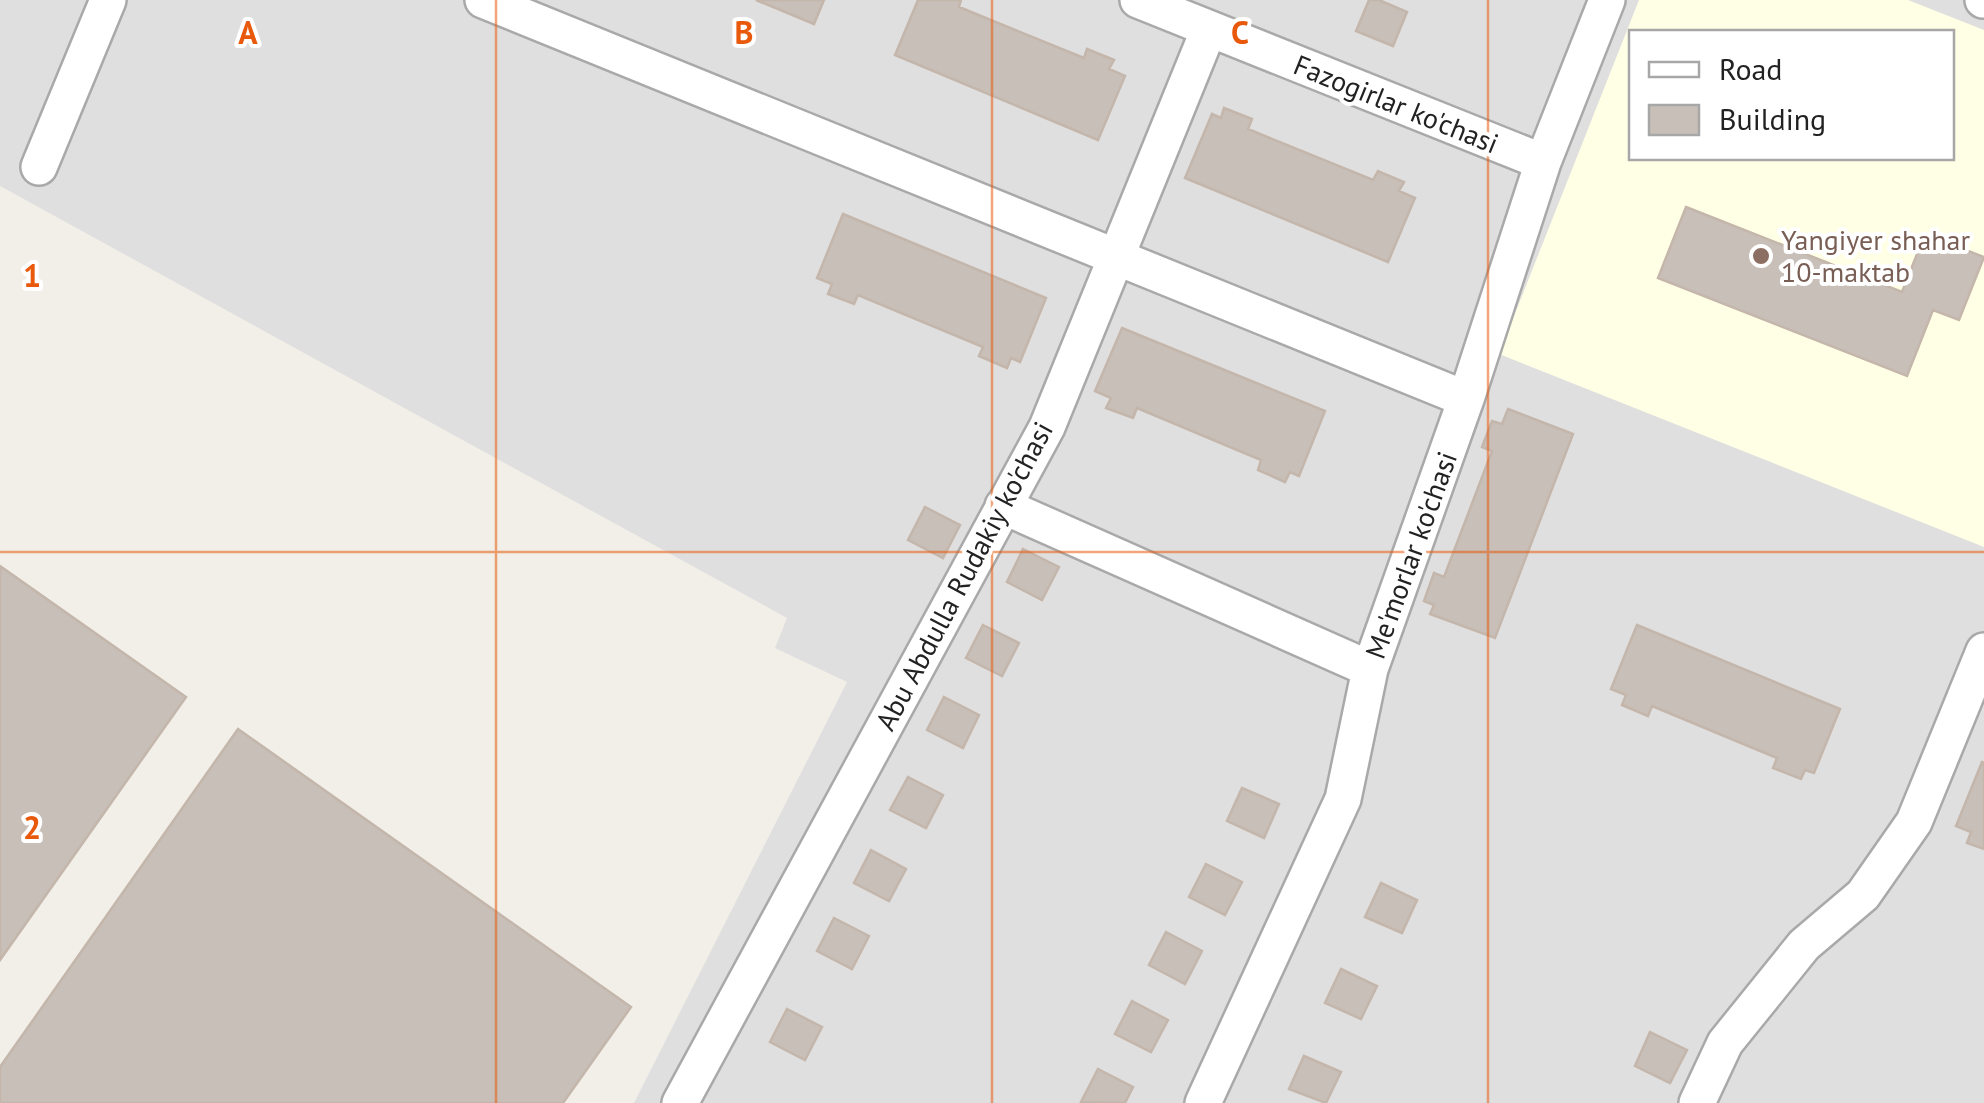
<svg xmlns="http://www.w3.org/2000/svg" width="1984" height="1103" viewBox="0 0 1984 1103" font-family="'PT Sans',sans-serif">
<rect width="100%" height="100%" fill="#f2efe9"/>
<path fill="#e0dfdf" fill-rule="evenodd" d="M0,0H1984V1103H634L847,682L775,648L787,618L0,186ZM1632,32H1952V158H1632Z"/>
<path fill="#ffffe5" fill-rule="evenodd" d="M1639,0H1908L1984,30V547L1499,354ZM1632,32H1952V158H1632Z"/>
<path fill="#c7bfb8" stroke="#c4b6ab" stroke-width="2.5" d="M756,0H824L814,24Z
M918,0H961L959,7L1084,58L1087,49L1114,60L1109,69L1125,76L1098,140L895,55Z
M1369,0H1379L1407,12L1393,46L1356,31Z
M1224,108L1252,119L1248,129L1373,180L1378,171L1404,182L1399,191L1415,198L1388,262L1185,178L1212,114L1221,118Z
M1686,207L1902,292L1925,234L1984,257L1959,320L1933,310L1907,376L1658,278Z
M843,214L1046,298L1020,362L1011,358L1007,368L979,356L983,347L858,295L854,304L828,294L832,284L817,278Z
M1122,328L1325,411L1299,476L1290,472L1285,482L1258,470L1261,460L1137,408L1133,418L1106,408L1111,398L1095,391Z
M1508,409L1573,434L1495,638L1430,614L1434,605L1424,601L1434,573L1444,577L1492,451L1482,447L1492,421L1502,424Z
M925,507L960,525L943,558L908,540Z
M1023,549L1059,567L1042,600L1007,582Z
M0,566L186,697L0,960Z
M983,625L1019,643L1002,676L966,658Z
M1637,625L1840,709L1814,773L1805,770L1801,779L1773,768L1777,758L1652,706L1648,716L1622,705L1626,695L1611,689Z
M944,697L979,715L963,748L927,730Z
M238,729L631,1007L563,1103H0V1067Z
M1982,762L1984,763V849L1967,843L1971,832L1956,826Z
M908,777L943,795L926,828L890,810Z
M1242,788L1279,804L1264,838L1227,821Z
M871,850L906,869L889,901L854,883Z
M1206,864L1242,882L1225,915L1189,897Z
M1381,883L1417,900L1402,933L1365,917Z
M834,918L869,936L852,969L817,951Z
M1166,932L1202,951L1185,984L1149,965Z
M1341,969L1377,986L1361,1019L1325,1003Z
M1132,1001L1168,1020L1151,1052L1115,1034Z
M787,1009L822,1027L805,1060L770,1042Z
M1650,1032L1687,1050L1670,1083L1635,1066Z
M1304,1056L1341,1072L1326,1103L1289,1089Z
M1098,1069L1133,1087L1125,1103L1081,1102Z"/>
<g fill="none" stroke-linecap="round" stroke-linejoin="round">
<g stroke="#a9a9a9" stroke-width="40">
<path id="street" d="M483,0L1466,399
M1138,0L1543,162
M1983,0H1984
M39,167L108,0
M1003,506L1370,669
M680,1103L1047,427L1209,29
M1203,1103L1343,799L1370,669L1466,399L1543,162L1607,0
M1697,1103L1725,1043L1804,945L1863,895L1914,822L1984,651"/>
</g>
<use href="#street" stroke="#fff" stroke-width="35"/>
</g>
<path fill="none" stroke="#e8590c" stroke-width="2.5" stroke-opacity="0.55" d="M496,0V1103M992,0V1103M1488,0V1103M0,552H1984"/>
<circle fill="#8d6e63" stroke="#fff" stroke-width="4" cx="1761" cy="256" r="10"/>
<g text-anchor="middle" stroke-width="8" stroke-linejoin="round" paint-order="stroke">
<g font-size="28" fill="#222" stroke="#fff">
<text transform="translate(1396 104) rotate(22)" y="10">Fazogirlar ko'chasi</text>
<text transform="translate(1411 555) rotate(-70)" y="10">Me'morlar ko'chasi</text>
<text transform="translate(964 576) rotate(-62)" y="10">Abu Abdulla Rudakiy ko'chasi</text>
</g>
<g font-size="28" fill="#785e54" stroke="#fff" text-anchor="start">
<text x="1781" y="250">Yangiyer shahar<tspan x="1781" dy="32">10-maktab</tspan></text>
</g>
</g>
<g font-size="32" text-anchor="middle" font-weight="bold" fill="#e8590c" stroke="#fff" stroke-width="8" stroke-linejoin="round" paint-order="stroke">
<text x="248" y="44">A</text>
<text x="744" y="44">B</text>
<text x="1240" y="44">C</text>
<text x="32" y="287">1</text>
<text x="32" y="839">2</text>
</g>
<rect x="1629" y="30" width="325" height="130" fill="#ffffff" stroke="#a7a7a7" stroke-width="2.5"/>
<rect x="1649" y="62" width="50" height="15" fill="#ffffff" stroke="#a7a7a7" stroke-width="2.5"/>
<text x="1719" y="80" font-size="30" fill="#222222">Road</text>
<rect x="1649" y="105" width="50" height="30" fill="#c7bfb8" stroke="#a7a7a7" stroke-width="2.5"/>
<text x="1719" y="130" font-size="30" fill="#222222">Building</text>
</svg>
